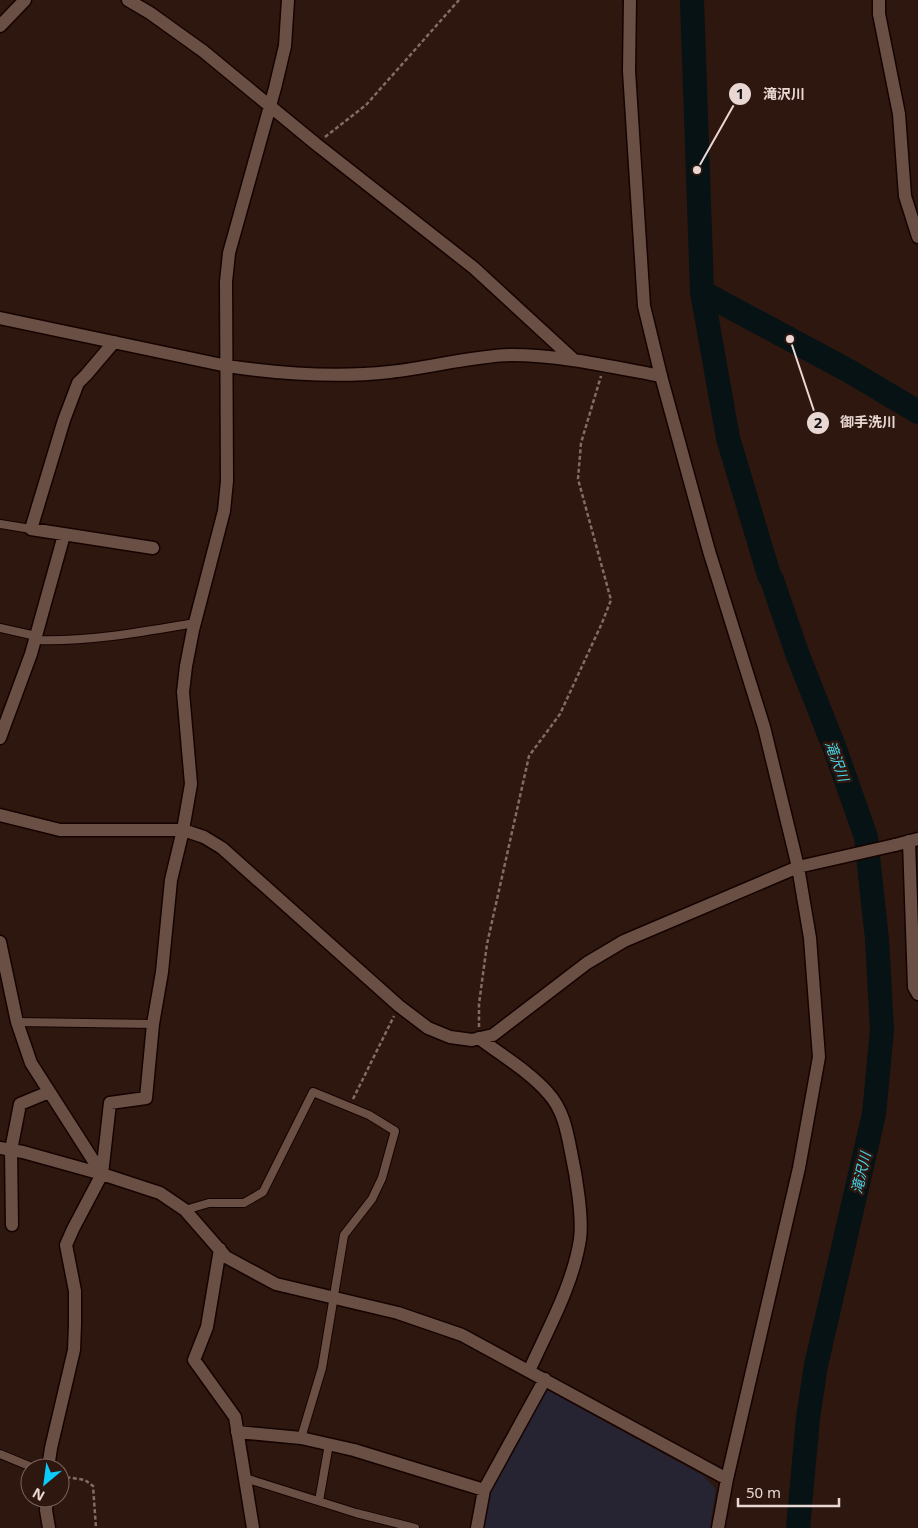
<svg xmlns="http://www.w3.org/2000/svg" width="918" height="1528" viewBox="0 0 918 1528" font-family="'Noto Sans','Noto Sans JP',sans-serif">
<rect width="100%" height="100%" fill="#2e170f"/>
<path fill="#262333" d="M547,1390L704,1476L716,1489L710,1528H483L491,1486Z"/>
<g fill="none" stroke-linecap="round" stroke-linejoin="round">
<path stroke="#061214" stroke-width="24" d="M692,0L702,292L728,438L769,575L772,580L797,653L835,749L866,837L877,939L882,1030L874,1114L816,1365L808,1418L798,1528
M702,292L849,371L918,412"/>
<g stroke="#150300" stroke-width="10">
<path id="service" d="M0,524L31,529
M0,628L36,636
M35,640C88,642 142,632 195,623
M17,1022L153,1024
M185,1210L209,1203H244L263,1192L313,1092L369,1115L395,1131L382,1178L372,1199L344,1235L322,1368L301,1438
M0,1454L34,1468
M245,1478L356,1513L415,1528
M319,1501L329,1444"/>
</g>
<g stroke="#150300" stroke-width="15">
<path id="minor" d="M128,0L150,13L203,51L316,144L474,268L574,360
M879,0V14L899,114L905,196L918,237
M0,26L25,0
M0,318L227,366C281,374 336,378 390,372C430,368 470,356 511,355C561,355 612,367 661,376
M114,342L86,375L78,383L64,420L31,529L153,548
M0,738L31,654L64,535
M0,815L60,830H183L204,837L222,848L399,1006L428,1028L450,1037L472,1040L493,1035L587,963L624,941L798,867L895,845
M909,841L914,987L918,994
M0,942L17,1022L31,1063L102,1174
M479,1038C501,1055 530,1072 548,1093C563,1109 567,1131 571,1152C576,1175 583,1217 580,1239C573,1285 548,1329 529,1371
M0,1148L23,1152L102,1174L160,1193L185,1210L226,1257L276,1284L398,1313L462,1335L727,1479
M12,1225L11,1150L20,1104L49,1092
M220,1249L207,1327L194,1360L235,1417L253,1528
M237,1432L301,1438L354,1450L484,1490
M48,1468L51,1448L74,1350L75,1324V1291L66,1245L73,1229L102,1174L110,1103L146,1098L153,1024L162,972L171,880L183,830L191,784L183,692L186,666L193,630L224,511L227,481L226,282L229,253L275,88L285,46L288,0
M47,1498L46,1510L49,1528
M477,1528L484,1490L545,1379
M718,1528L727,1479L799,1168L819,1057L810,938L798,867"/>
</g>
<g stroke="#150300" stroke-width="15">
<path id="tertiary" d="M630,0L629,71L644,306L661,376L709,551L764,727L798,867
M895,845L918,839"/>
</g>
<path stroke="#816c66" stroke-width="2.5" stroke-dasharray="4 2.5" stroke-linecap="butt" d="M325,137L366,105L459,0
M479,1027V1004L487,944L529,756L560,714L602,623L611,600L578,479L581,443L601,376
M353,1099L394,1016
M60,1476L85,1480L93,1486L96,1528"/>
<use href="#service" stroke="#6a4f45" stroke-width="8"/>
<use href="#minor" stroke="#6a4f45" stroke-width="12"/>
<use href="#tertiary" stroke="#6a4f45" stroke-width="12"/>
</g>
<g text-anchor="middle" stroke-width="5" stroke-linejoin="round" paint-order="stroke">
<g font-size="14" font-style="italic" fill="#47d6ec" stroke="#2e170f">
<text transform="translate(837 761) rotate(70)" y="5">滝沢川</text>
<text transform="translate(861 1173) rotate(-77)" y="5">滝沢川</text>
</g>
</g>
<path fill="none" stroke="#e8d7d2" stroke-width="2" d="M697 170L740 94M790 339L818 423"/>
<g fill="#e8d7d2" stroke="#2e170f" stroke-width="2">
<circle cx="697" cy="170" r="5"/>
<circle cx="790" cy="339" r="5"/>
<circle cx="740" cy="94" r="12"/>
<circle cx="818" cy="423" r="12"/>
</g>
<g font-size="15" text-anchor="middle" font-weight="bold" fill="#111">
<text x="740" y="99">1</text>
<text x="818" y="428">2</text>
</g>
<g font-size="14" text-anchor="middle" font-weight="bold" fill="#e8d7d2" stroke="#2e170f" stroke-width="5" stroke-linejoin="round" paint-order="stroke">
<text x="784" y="99">滝沢川</text>
<text x="868" y="427">御手洗川</text>
</g>
<g transform="translate(45 1483) rotate(209)"><circle r="24" fill="#2e170f" stroke="#78645d"/>
<path d="M0-4L9 19L0 12L-9 19Z" fill="#0ccafa"/>
<text y="-8" font-size="14" font-weight="bold" text-anchor="middle" fill="#e8d7d2">N</text>
</g>
<path d="M738 1498v8h101v-8" fill="none" stroke="#e8d7d2" stroke-width="2.5"/>
<text x="746" y="1498" font-size="15" fill="#e8d7d2" stroke="#2e170f" stroke-width="4" paint-order="stroke">50 m</text>
</svg>
